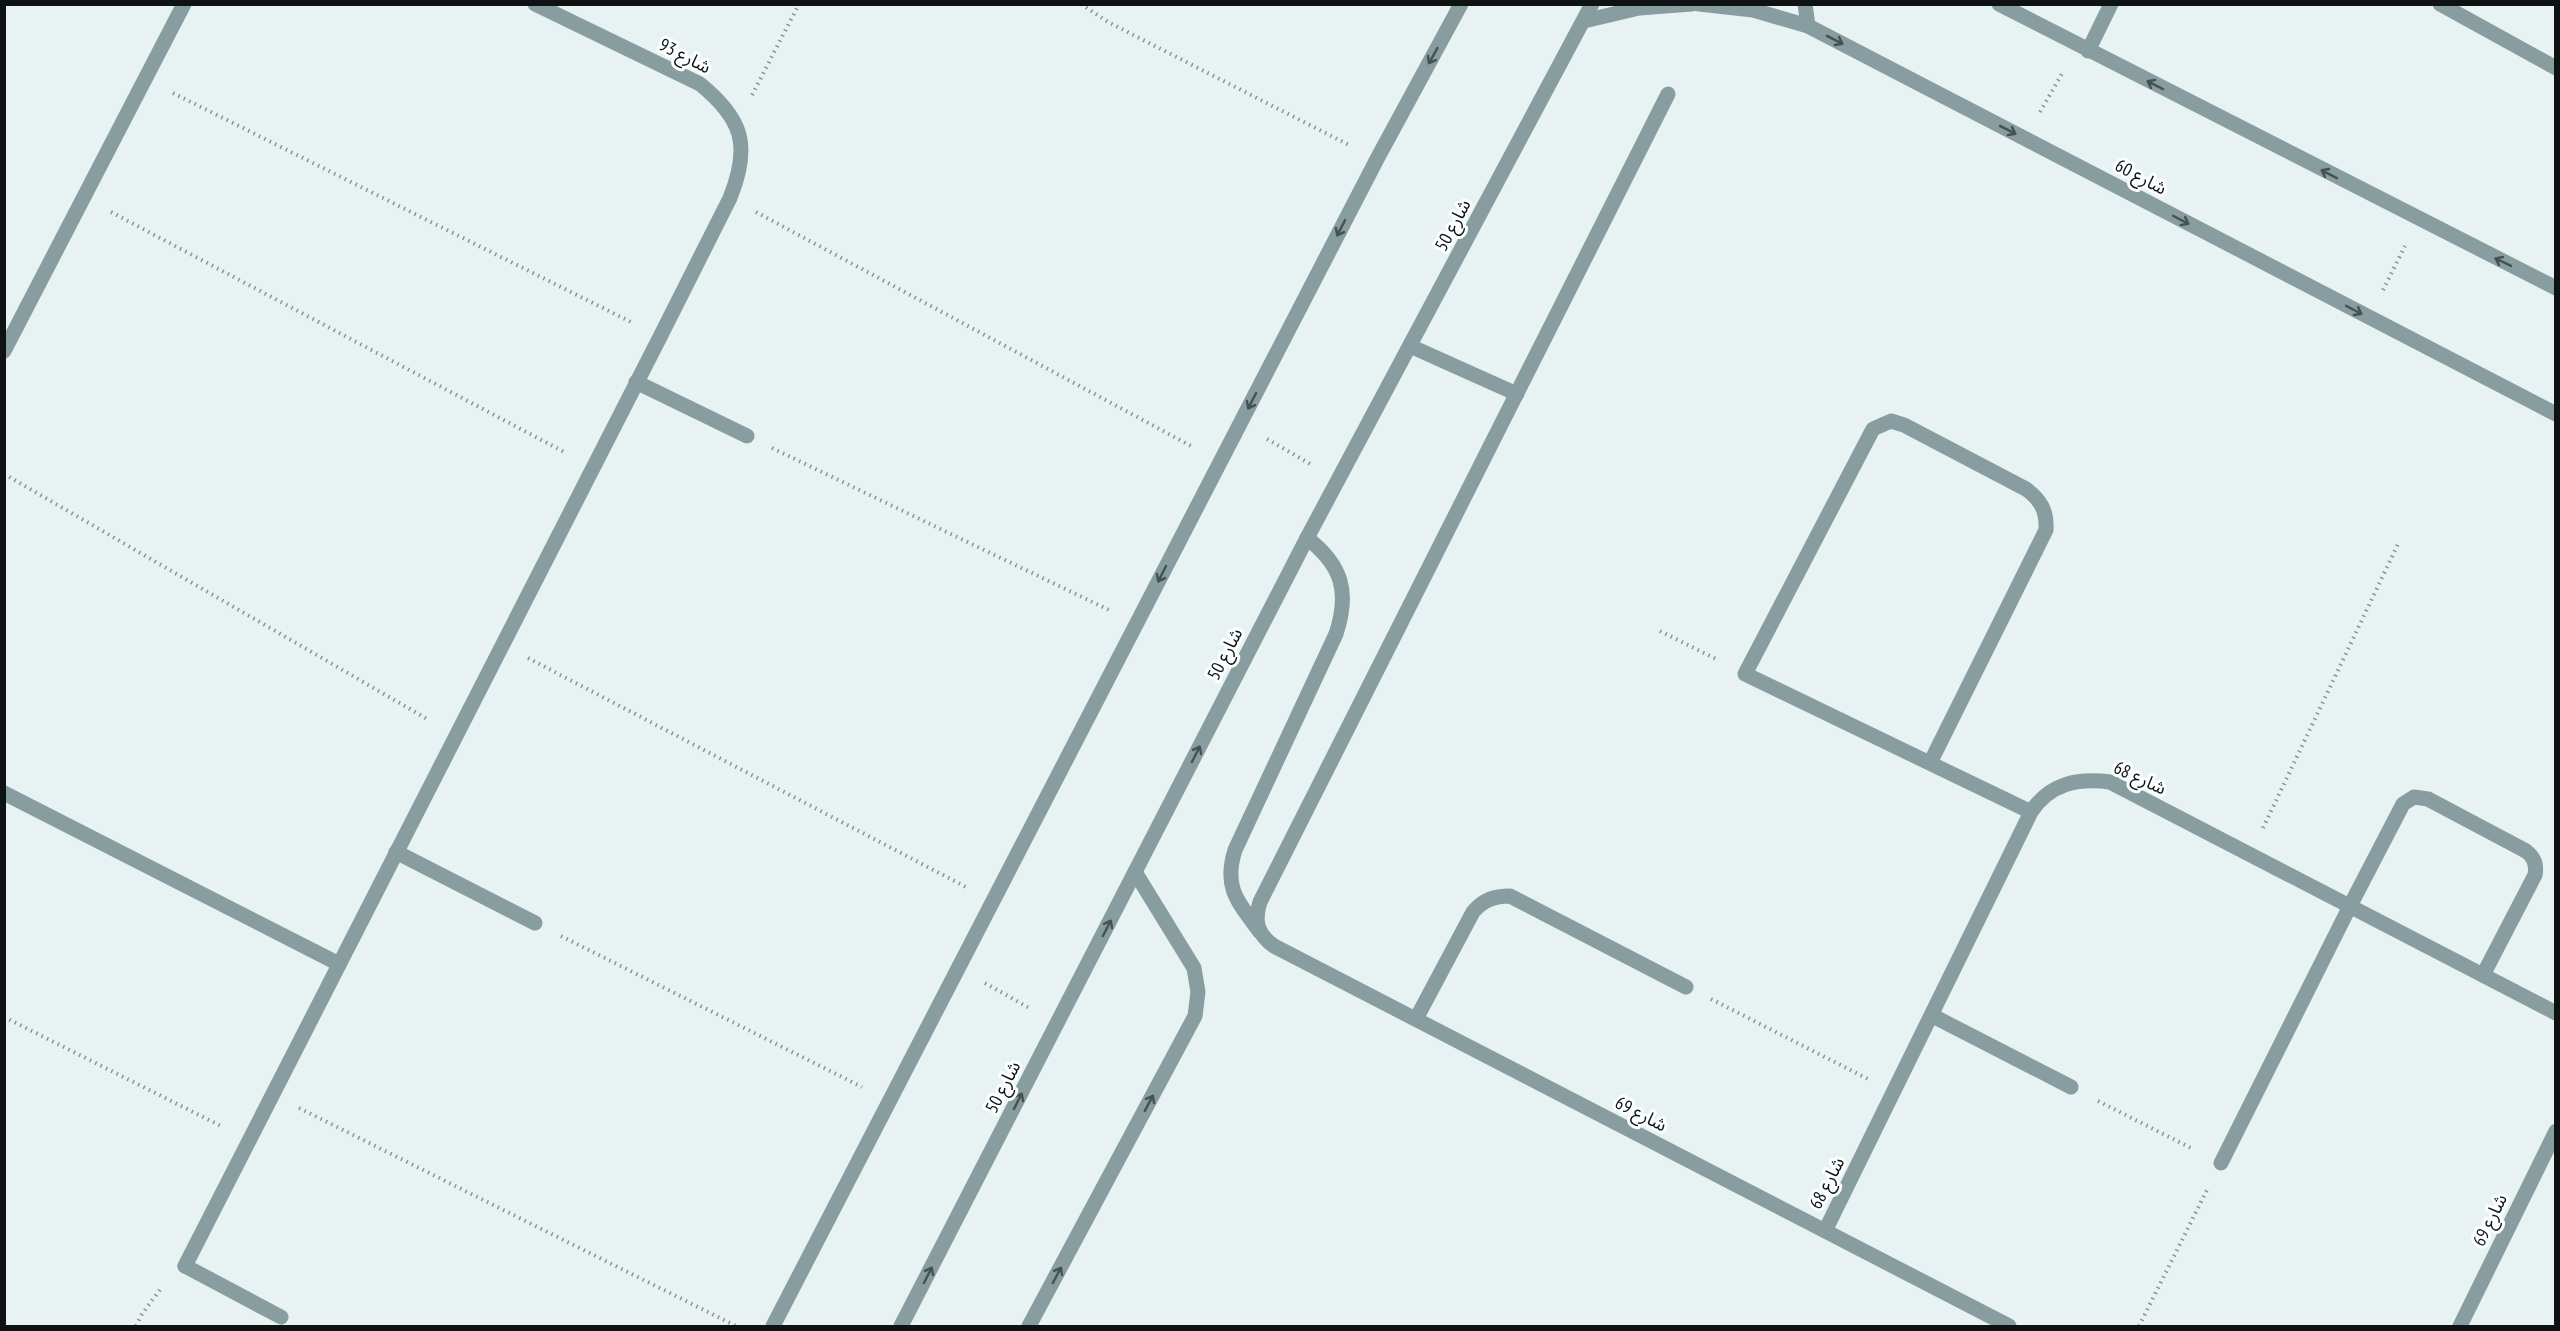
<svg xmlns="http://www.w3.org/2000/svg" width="2560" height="1331" viewBox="0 0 2560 1331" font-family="'PT Sans Narrow','Noto Sans Arabic',sans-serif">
<rect width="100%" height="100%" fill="#e9f2f3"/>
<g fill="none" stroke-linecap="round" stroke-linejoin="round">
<path stroke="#8c9394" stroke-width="4" stroke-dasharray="1.5 4.5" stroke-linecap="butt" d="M1081,4L1108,22L1349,145
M173,93L633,323
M752,95L799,4
M2040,112L2063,72
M111,212L566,453
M756,212L1193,447
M2383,290L2405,246
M1267,439L1312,465
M772,448L1109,610
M4,474L429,720
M1660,631L1718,660
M528,658L966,887
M2263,828L2399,542
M561,936L862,1087
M985,983L1031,1009
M1711,999L1868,1079
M4,1017L221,1126
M2098,1101L2193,1149
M299,1108L736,1326
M136,1326L142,1314L162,1287
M2139,1326L2208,1188"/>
<path stroke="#889d9f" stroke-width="15" d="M636,382L747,436
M396,852L535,923
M2350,906L2403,804L2414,797L2428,799L2526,851C2534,857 2537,865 2535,875L2483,975
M1260,932C1238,902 1223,888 1235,850L1336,634C1350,592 1342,565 1307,538
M1933,1016L2071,1087
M185,1266L281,1317
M1029,1326L1195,1016L1198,992L1194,968L1135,872"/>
<path stroke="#889d9f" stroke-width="15" d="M1699,4L1753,10L1808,26L2556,414
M1805,4L1808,26
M1999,4L2556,288
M2440,4L2556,68
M1584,21L1639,8L1692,4
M2088,51L2111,4
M1668,94L1260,902C1254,921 1257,934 1274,946L2009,1326
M1410,346L1517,394
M4,351L184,4
M1930,763L2046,530C2047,511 2041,500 2026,489L1904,425L1891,421L1873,429L1745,674L2031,812
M4,793L339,964
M1416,1019L1473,912C1483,900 1494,896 1510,896L1686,987
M2221,1163L2350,906
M1825,1231L2031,812C2050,783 2078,778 2110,782L2556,1013
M185,1266L660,337L730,198C751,146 743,119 700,84L535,4
M2460,1326L2556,1131"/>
<path stroke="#889d9f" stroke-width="15" d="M773,1326L1377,159L1461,4
M901,1326L1307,538L1592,4"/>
</g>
<defs><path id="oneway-shaft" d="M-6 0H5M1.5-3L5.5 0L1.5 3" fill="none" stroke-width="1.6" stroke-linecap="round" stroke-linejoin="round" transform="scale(1.5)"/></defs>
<g stroke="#455152">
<use href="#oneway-shaft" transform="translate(1835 40) rotate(27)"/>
<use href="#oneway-shaft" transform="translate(1433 56) rotate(119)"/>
<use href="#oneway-shaft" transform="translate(2155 85) rotate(-153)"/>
<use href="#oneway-shaft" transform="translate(2008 130) rotate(27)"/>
<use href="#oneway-shaft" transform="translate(2329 174) rotate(-153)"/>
<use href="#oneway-shaft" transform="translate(2181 220) rotate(28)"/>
<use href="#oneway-shaft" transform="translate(1341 228) rotate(117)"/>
<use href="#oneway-shaft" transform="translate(2503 262) rotate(-154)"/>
<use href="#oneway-shaft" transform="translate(2354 310) rotate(28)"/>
<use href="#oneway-shaft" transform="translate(1252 401) rotate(117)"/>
<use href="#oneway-shaft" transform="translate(1162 574) rotate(117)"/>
<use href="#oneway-shaft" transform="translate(1196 754) rotate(-63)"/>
<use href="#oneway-shaft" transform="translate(1107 928) rotate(-63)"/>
<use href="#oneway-shaft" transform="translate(1018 1101) rotate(-63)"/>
<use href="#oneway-shaft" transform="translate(1149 1103) rotate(-62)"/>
<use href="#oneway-shaft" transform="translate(928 1275) rotate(-63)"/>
<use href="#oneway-shaft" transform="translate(1057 1275) rotate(-62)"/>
</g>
<g text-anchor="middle" stroke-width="6" stroke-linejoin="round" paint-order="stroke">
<g font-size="18" fill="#0f1213" stroke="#fbfeff">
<text transform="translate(685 56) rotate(27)" y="6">شارع 93</text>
<text transform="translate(2141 177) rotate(28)" y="6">شارع 60</text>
<text transform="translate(1453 225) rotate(-62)" y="6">شارع 50</text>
<text transform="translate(1225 654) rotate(-63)" y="6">شارع 50</text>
<text transform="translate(2140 778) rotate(25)" y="6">شارع 68</text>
<text transform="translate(1003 1087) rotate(-63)" y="6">شارع 50</text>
<text transform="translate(1641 1114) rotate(27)" y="6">شارع 69</text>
<text transform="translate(1827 1183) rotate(-63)" y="6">شارع 68</text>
<text transform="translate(2490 1220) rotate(-64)" y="6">شارع 69</text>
</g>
</g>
<rect width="2560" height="1331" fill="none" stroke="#0f1213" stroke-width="12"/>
</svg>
